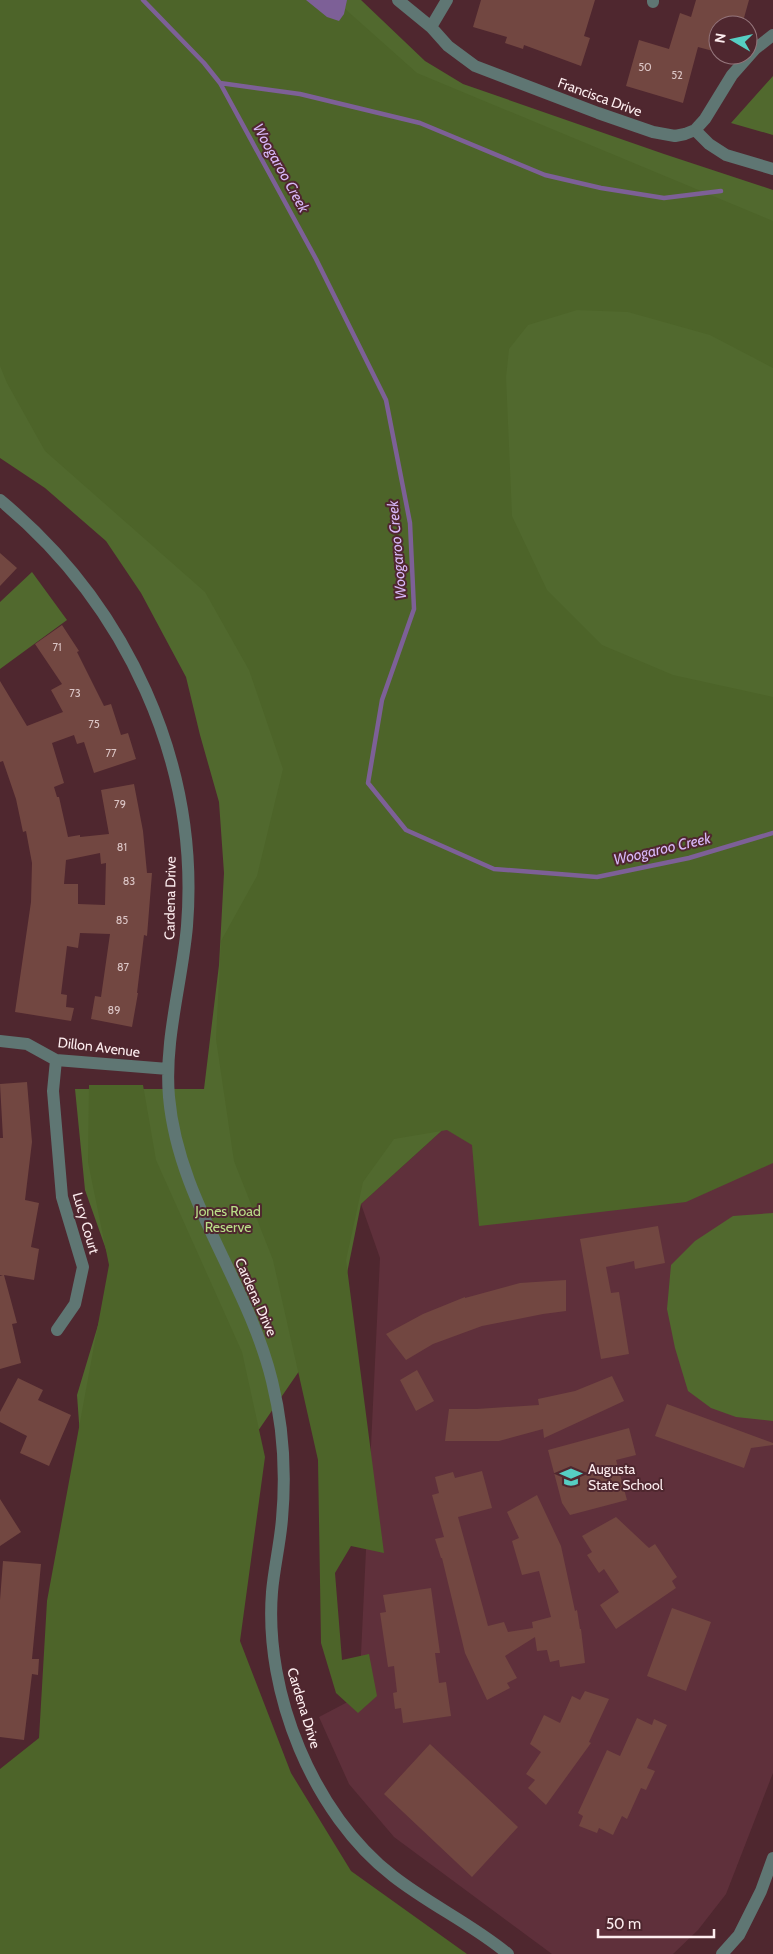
<svg xmlns="http://www.w3.org/2000/svg" width="773" height="1954" viewBox="0 0 773 1954" font-family="Cabin,sans-serif">
<rect width="100%" height="100%" fill="#4f272f"/>
<path fill="#5f303b" d="M773,1056V1773L726,1894L698,1930L673,1954H552L394,1837L349,1784L319,1717L359,1696L380,1258L361,1204L458,1116Z"/>
<path fill="#51692e" d="M0,0H361L425,61L463,84L664,154L773,190V833L767,835L724,960L747,1052L684,1041L597,1044L523,1070L458,1116L361,1204L339,1313L249,1444L235,1654L231,1804L360,1949L387,1954H0V1914L61,1945L103,1917L111,1835L79,1707L89,1560L77,1395L114,1272L85,1190L75,1089H204L219,965L224,873L219,802L200,735L186,677L141,593L106,541L45,488L0,458Z
M773,76V135L731,123Z
M32,572L67,620L0,669V602Z
M773,1213V1421L736,1417L711,1408L688,1391L675,1348L667,1309L671,1265L695,1241L733,1216Z"/>
<path fill="#4d6429" d="M0,0H335L417,73L773,221V368L710,335L628,312L577,310L528,325L509,349L506,377L512,516L547,590L602,645L673,675L773,697V1163L686,1202L479,1226L472,1145L447,1130L394,1139L363,1182L346,1260L384,1553L351,1546L335,1573L342,1660L369,1654L377,1696L358,1713L336,1693L321,1643L318,1460L273,1260L234,1161L216,1039L221,941L257,876L283,769L249,670L205,592L45,451L7,383L0,366Z
M89,1085H143L156,1160L242,1352L265,1457L240,1641L291,1773L351,1871L467,1954H0V1769L39,1738L47,1601L109,1265L88,1162Z"/>
<path fill="#7d6097" d="M306,0H347L344,14L339,21L327,17Z"/>
<g fill="none" stroke-linecap="round" stroke-linejoin="round">
<path stroke="#7d6097" stroke-width="4.5" d="M143,0L204,63L220,83L316,259L386,400L410,523L414,609L382,700L368,783L406,830L494,869L597,877L689,858L773,833
M220,83L300,94L420,123L545,175L601,188L664,198L721,191"/>
</g>
<path fill="#724741" fill-rule="evenodd" d="M481,0H595L584,36L590,38L581,66L524,45L523,49L505,43L507,37L473,27Z
M696,0H749L742,25H735L718,20V36L713,51L698,47L683,103L626,86L639,40L669,49L680,13L691,17Z
M0,553L17,568L0,586Z
M62,625L79,651L77,652L104,706L111,704L121,735L128,733L136,759L94,773L84,742L77,744L74,735L52,743L64,783L54,787L57,797H59L68,837L80,835V837L109,834L101,790L134,784L143,831L147,873H152L147,936L144,935L137,993H138L132,1027L91,1019L95,996L101,997L110,934L80,933L78,948L67,946L61,994L67,995L66,1007L74,1008L71,1021L15,1012L31,902L32,863L26,831L23,832L16,799L3,761L0,762V681L27,726L63,712L51,690L62,684L35,644ZM100,853L101,864L106,863L105,905L78,904V884H64L66,860Z
M27,1082L32,1142L25,1200L39,1203L31,1247L39,1249L34,1280L4,1275L17,1323L12,1324L21,1363L0,1369V1276L3,1275H0V1138H3L0,1084Z
M658,1226L665,1263L635,1269L634,1261L606,1267L611,1293L619,1292L629,1354L601,1359L580,1239Z
M566,1280V1311L543,1314L482,1326L433,1344L406,1360L386,1334L423,1314L465,1297V1298L520,1283Z
M417,1370L434,1401L416,1411L400,1380Z
M612,1376L624,1401L544,1438L543,1429L499,1441H445L449,1409H477L539,1405L538,1399L575,1391Z
M18,1378L43,1390L38,1400L71,1415L49,1466L20,1453L27,1436L0,1422V1412Z
M667,1404L773,1443V1445L751,1448L744,1468L655,1436Z
M629,1428L636,1455L616,1460L627,1500L570,1515L562,1503L548,1450Z
M482,1471L492,1508L458,1517L488,1626L504,1622L508,1632L533,1628L532,1622L551,1617L539,1571L522,1575L512,1541L519,1538L507,1512L537,1495L561,1546L575,1611L577,1610L580,1629H581L585,1663L560,1667L559,1660L550,1662L547,1650L537,1651L535,1637L505,1656L517,1678L507,1683L510,1688L487,1700L465,1653L442,1558H441L435,1539L444,1537L432,1495L439,1493L435,1477L453,1472L455,1478Z
M0,1499L21,1532L0,1546Z
M616,1517L649,1548L655,1544L677,1577L672,1581L676,1588L616,1629L600,1605L619,1592L604,1569L599,1573L587,1555L592,1552L582,1536Z
M3,1561L41,1564L32,1659H39L38,1675L32,1674L24,1740L0,1737V1600Z
M431,1588L440,1653H435L439,1683L446,1682L451,1716L403,1723L401,1708L395,1709L393,1693L397,1692L394,1666L388,1667L380,1613L386,1612L383,1595Z
M672,1608L711,1622L686,1691L647,1676Z
M585,1691L609,1699L589,1742L591,1743L546,1805L528,1788L535,1780L526,1774L541,1752L530,1744L544,1715L560,1723L572,1696L580,1700Z
M637,1718L652,1725L654,1719L667,1725L647,1768L655,1771L646,1790L641,1788L627,1819L622,1816L613,1835L599,1828L597,1833L579,1826L583,1816L578,1813L607,1750L620,1756Z
M430,1744L518,1827L472,1877L384,1794Z"/>
<g fill="none" stroke-linecap="round" stroke-linejoin="round">
<path stroke="#5f7673" stroke-width="12" d="M398,0L431,27L448,46L475,66L598,113L653,132L675,136L685,134L695,130L705,119L732,75L755,49L773,35
M653,0V2
M431,27L447,0
M695,130L709,144L726,155L773,169
M0,500C126,604 200,762 187,926C182,983 164,1040 169,1097C178,1200 248,1282 272,1381C283,1425 286,1474 282,1519C280,1544 274,1568 272,1592C264,1693 313,1814 393,1876C430,1905 472,1924 508,1954
M0,1041L27,1044L56,1060L168,1069
M56,1060L53,1091L62,1197L83,1267L75,1304L57,1330
M722,1954L739,1935L761,1891L773,1858"/>
</g>
<defs>
<g id="school-bare" transform="scale(1.725)"><path d="M0-5L7-2L0 1L-7-2ZM-4 1L0 2.5L4 1V4Q0 6-4 4Z" fill="#56cec3" stroke="#4f272f" stroke-width="2.5" paint-order="stroke"/></g>
</defs>
<g fill-rule="evenodd">
<use href="#school-bare" x="571" y="1477"/>
</g>
<g text-anchor="middle" stroke-width="4" stroke-linejoin="round" paint-order="stroke">
<g font-size="11" fill="#dac4c4">
<text x="645" y="71">50</text>
<text x="677" y="79">52</text>
<text x="57" y="651">71</text>
<text x="75" y="697">73</text>
<text x="94" y="728">75</text>
<text x="111" y="757">77</text>
<text x="120" y="808">79</text>
<text x="122" y="851">81</text>
<text x="129" y="885">83</text>
<text x="122" y="924">85</text>
<text x="123" y="971">87</text>
<text x="114" y="1014">89</text>
</g>
<g font-size="14" fill="#fdedef" stroke="#4f272f">
<text transform="translate(600 97) rotate(20)" y="5">Francisca Drive</text>
<text transform="translate(170 898) rotate(-89)" y="5">Cardena Drive</text>
<text transform="translate(99 1047) rotate(7)" y="5">Dillon Avenue</text>
<text transform="translate(86 1223) rotate(74)" y="5">Lucy Court</text>
<text transform="translate(256 1297) rotate(66)" y="5">Cardena Drive</text>
<text transform="translate(304 1708) rotate(73)" y="5">Cardena Drive</text>
</g>
<g font-size="14" fill="#bade88" stroke="#4f272f">
<text x="228" y="1216">Jones Road<tspan x="228" dy="16">Reserve</tspan></text>
</g>
<g font-size="14" fill="#fdedef" stroke="#4f272f" text-anchor="start">
<text x="588" y="1474">Augusta<tspan x="588" dy="16">State School</tspan></text>
</g>
<g font-size="15" font-style="italic" fill="#d8b7f8" stroke="#4f272f">
<text transform="translate(281 168) rotate(61)" y="5">Woogaroo Creek</text>
<text transform="translate(397 550) rotate(-95)" y="5">Woogaroo Creek</text>
<text transform="translate(662 849) rotate(-13)" y="5">Woogaroo Creek</text>
</g>
</g>
<g transform="translate(733 40) rotate(279)"><circle r="24" fill="#4f272f" stroke="#95767c"/>
<path d="M0-4L9 19L0 12L-9 19Z" fill="#56cec3"/>
<text y="-8" font-size="14" font-weight="bold" text-anchor="middle" fill="#fdedef">N</text>
</g>
<path d="M598 1929v8h116v-8" fill="none" stroke="#fdedef" stroke-width="2.5"/>
<text x="606" y="1929" font-size="15" fill="#fdedef" stroke="#4f272f" stroke-width="4" paint-order="stroke">50 m</text>
</svg>
